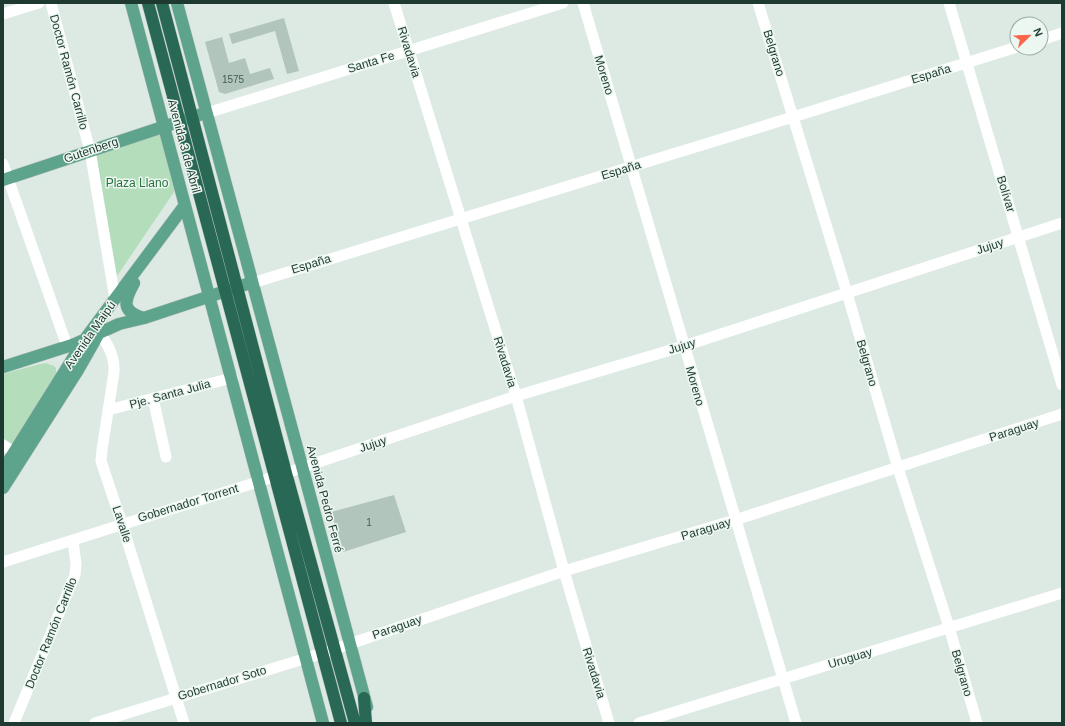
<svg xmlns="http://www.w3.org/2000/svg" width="1065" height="726" viewBox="0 0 1065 726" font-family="Arial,sans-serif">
<rect width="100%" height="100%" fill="#ddeae3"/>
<path fill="#b4ddbb" d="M160,133L176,189L117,276L96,154Z
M46,363L54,366L56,368V375L12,444L3,438V374L40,364Z"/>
<path fill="#b2c5bc" d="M284,18L299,71L287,74L275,31L232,44L229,34Z
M222,37L229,63L245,58L250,74L270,68L274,79L225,94L219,92L205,42Z
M394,495L406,532L343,552L331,512Z"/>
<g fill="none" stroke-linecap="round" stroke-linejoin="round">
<g stroke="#bcc4c1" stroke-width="13">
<path id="major" d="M131,3L323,723
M177,3L367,707
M3,180L202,114
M134,283C124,301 121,312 144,318
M3,367L75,344L119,324L144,318L247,284
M3,470L85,339L185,205
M3,488L78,370L99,333"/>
</g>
<g stroke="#bcc4c1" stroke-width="13">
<path id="highway" d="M148,3L341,723
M162,3L286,473L355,723
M364,698L366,723"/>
</g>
<path stroke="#fff" stroke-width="11" d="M51,3L90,151L115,299
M394,3L516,396L564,571L609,723
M583,3L796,723
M758,3L847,293L898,468L949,627L977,723
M949,3L1062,385
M3,14L39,3
M1041,40L1062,33
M207,113L563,3
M3,164L67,346
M252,283L793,117L1017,47
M95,327C106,341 115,354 114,372L102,450L101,461L122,524L184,723
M153,398L166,457
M108,410L232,378
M3,445L21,457
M3,562L286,473L516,396L684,346L1062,223
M14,723L75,575L76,564L73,541
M95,723L323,653L564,571L735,520L1062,414
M639,723L1062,593"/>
<use href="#major" stroke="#5ea38b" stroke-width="12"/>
<use href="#highway" stroke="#286855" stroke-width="12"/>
</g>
<g text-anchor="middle" stroke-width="3" stroke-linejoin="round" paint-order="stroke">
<g font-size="10" fill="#435d53">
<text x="233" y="83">1575</text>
<text x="369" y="526">1</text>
</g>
<g font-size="12" fill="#1e3a30" stroke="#edf7f1">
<text transform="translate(409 52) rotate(73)" y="4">Rivadavia</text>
<text transform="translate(774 53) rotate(73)" y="4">Belgrano</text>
<text transform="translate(371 62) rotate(-17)" y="4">Santa Fe</text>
<text transform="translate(69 72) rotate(75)" y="4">Doctor Ramón Carrillo</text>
<text transform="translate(931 74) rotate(-17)" y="4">España</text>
<text transform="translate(604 75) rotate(73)" y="4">Moreno</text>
<text transform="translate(184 146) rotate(75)" y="4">Avenida 3 de Abril</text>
<text transform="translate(91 150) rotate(-19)" y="4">Gutenberg</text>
<text transform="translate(621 170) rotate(-17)" y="4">España</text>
<text transform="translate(1006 194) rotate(73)" y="4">Bolívar</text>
<text transform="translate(990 246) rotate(-18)" y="4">Jujuy</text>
<text transform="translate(311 264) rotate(-17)" y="4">España</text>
<text transform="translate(90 335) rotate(-55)" y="4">Avenida Maipú</text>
<text transform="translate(682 346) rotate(-17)" y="4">Jujuy</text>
<text transform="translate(505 362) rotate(73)" y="4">Rivadavia</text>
<text transform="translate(867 363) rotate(74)" y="4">Belgrano</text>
<text transform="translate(695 386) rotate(74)" y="4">Moreno</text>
<text transform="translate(170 394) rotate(-15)" y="4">Pje. Santa Julia</text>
<text transform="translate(1014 430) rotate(-18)" y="4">Paraguay</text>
<text transform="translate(373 444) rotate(-18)" y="4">Jujuy</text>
<text transform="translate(325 499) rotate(75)" y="4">Avenida Pedro Ferré</text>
<text transform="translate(188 503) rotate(-17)" y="4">Gobernador Torrent</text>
<text transform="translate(122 524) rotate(72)" y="4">Lavalle</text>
<text transform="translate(706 529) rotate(-17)" y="4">Paraguay</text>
<text transform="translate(397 627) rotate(-19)" y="4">Paraguay</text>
<text transform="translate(51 633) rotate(-68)" y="4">Doctor Ramón Carrillo</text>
<text transform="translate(850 658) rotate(-17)" y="4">Uruguay</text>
<text transform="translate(594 673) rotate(73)" y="4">Rivadavia</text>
<text transform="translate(962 673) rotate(74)" y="4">Belgrano</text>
<text transform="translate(222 683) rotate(-17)" y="4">Gobernador Soto</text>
</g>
<g font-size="12" fill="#25733d" stroke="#edf7f1">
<text x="137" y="187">Plaza Llano</text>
</g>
</g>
<rect width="1065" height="726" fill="none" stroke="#1e3a30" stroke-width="8"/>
<g transform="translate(1029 36) rotate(67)"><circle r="19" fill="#edf7f1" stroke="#9aaba4"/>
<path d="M0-3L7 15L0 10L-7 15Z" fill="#fc6549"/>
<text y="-6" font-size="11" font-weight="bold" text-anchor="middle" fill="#1e3a30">N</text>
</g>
</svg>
